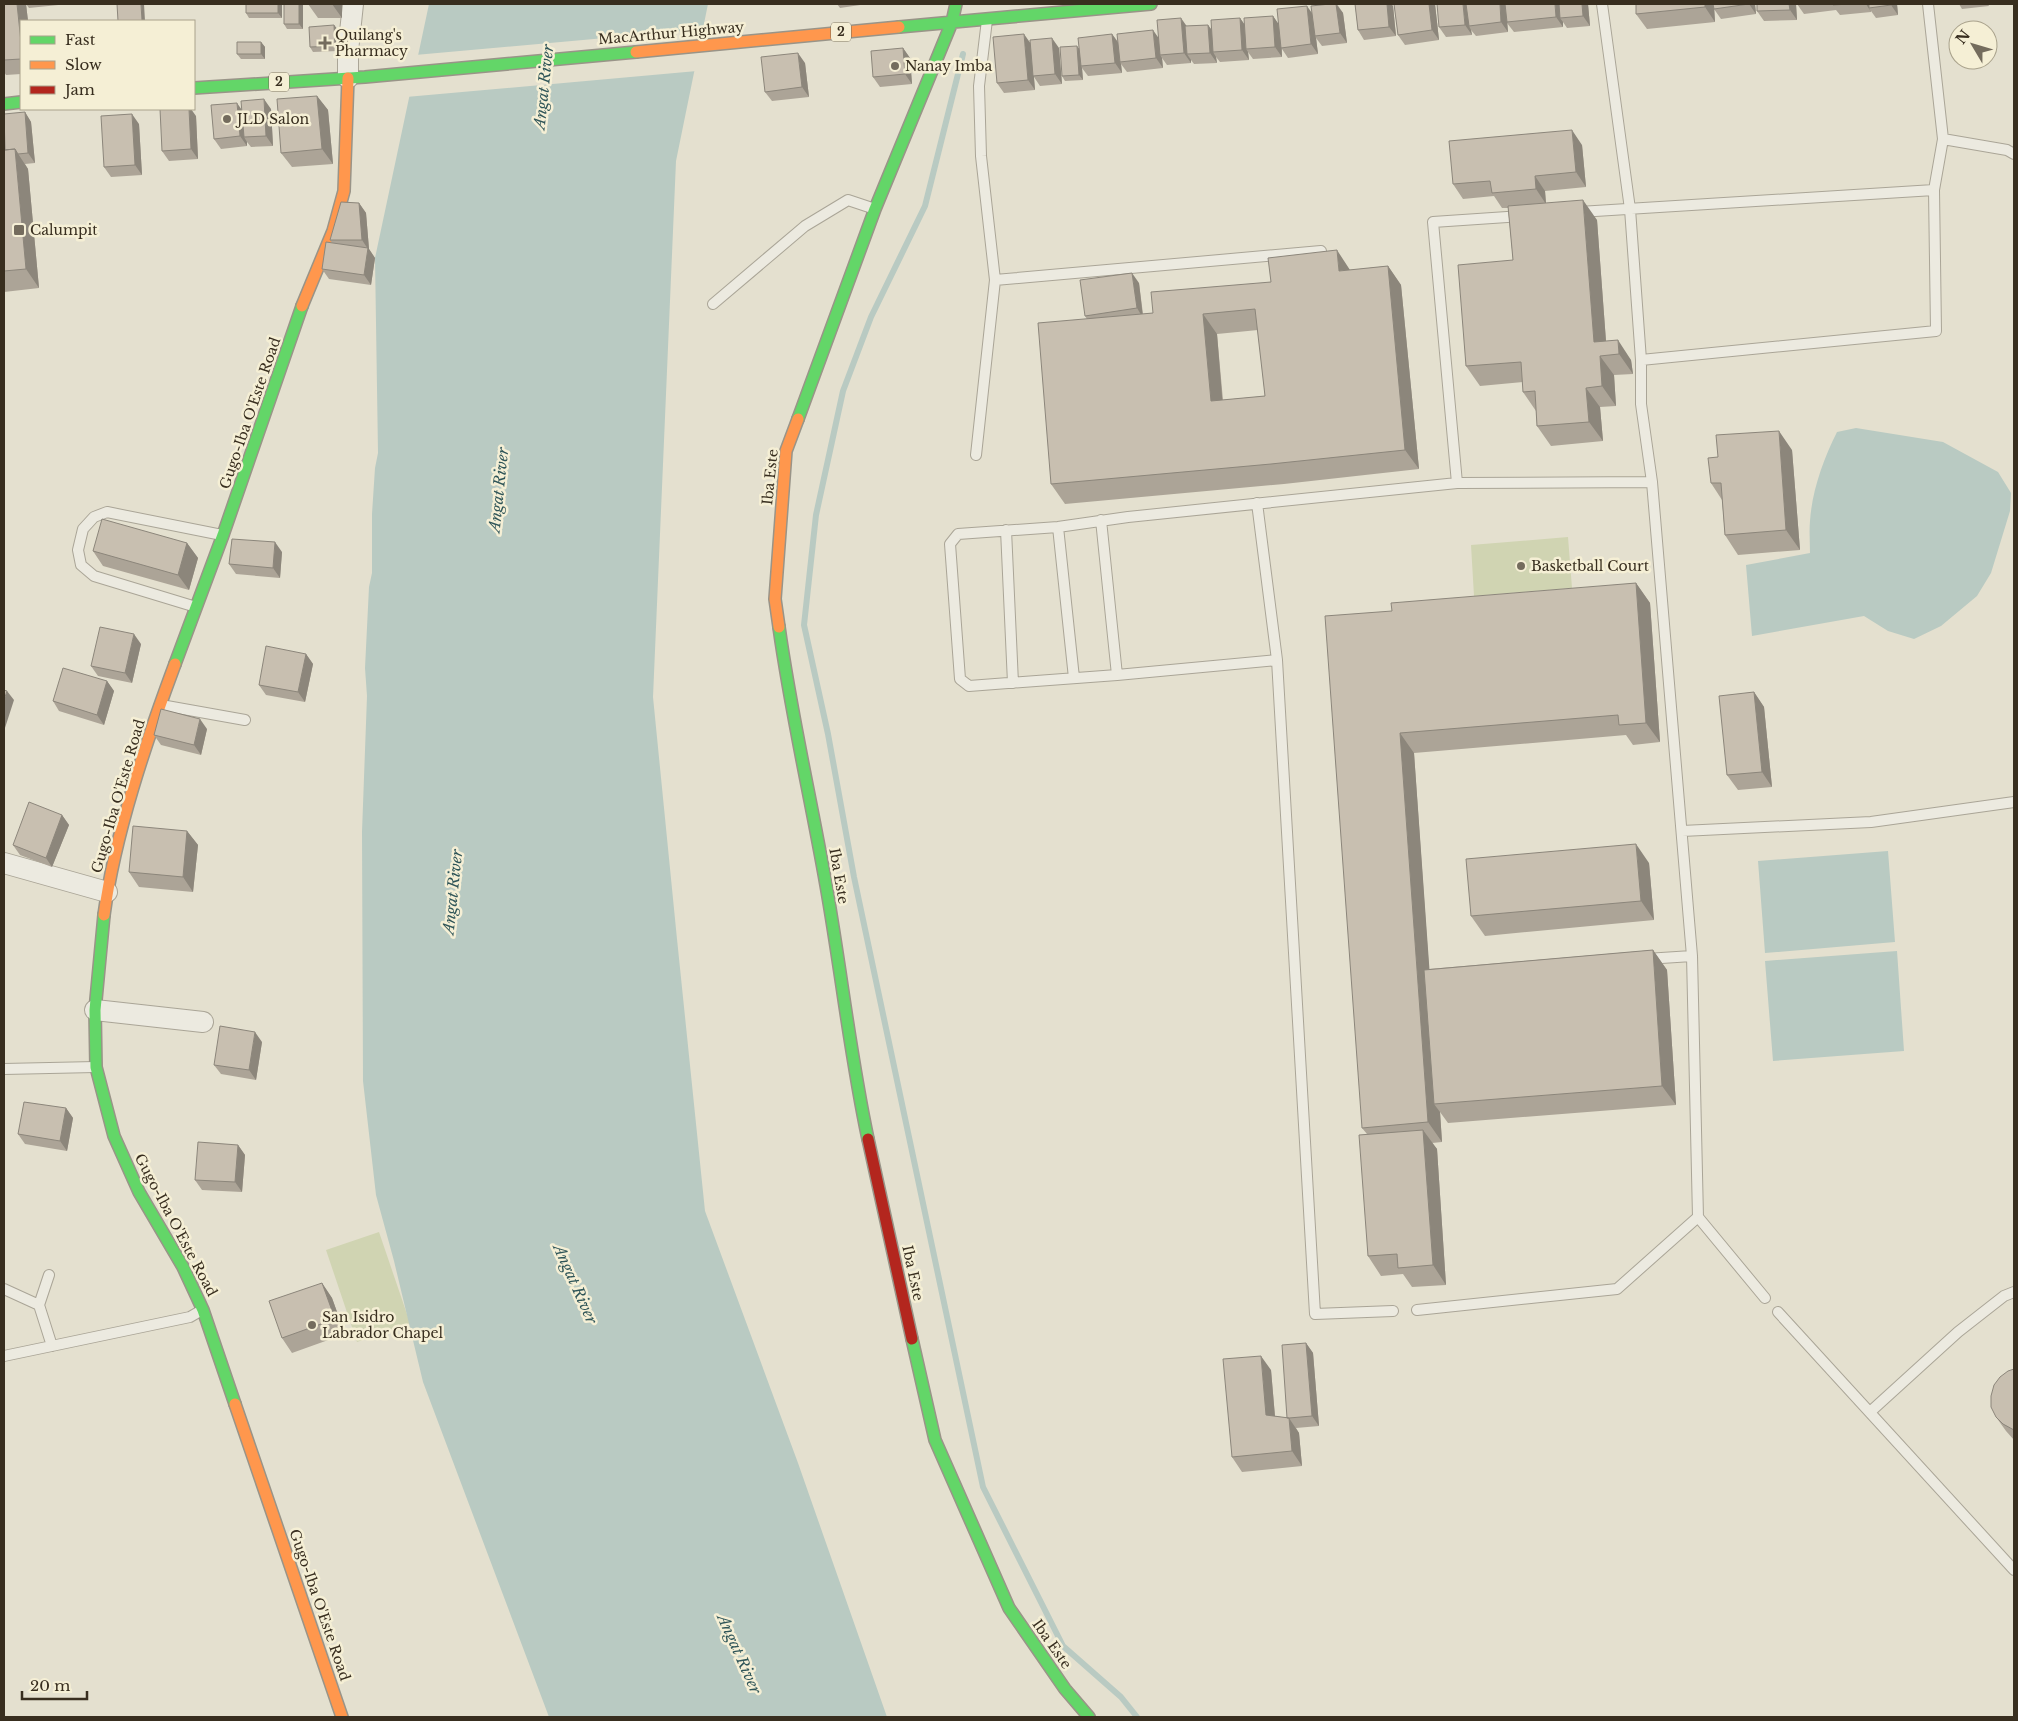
<svg xmlns="http://www.w3.org/2000/svg" width="2018" height="1721" viewBox="0 0 2018 1721" font-family="'Libre Baskerville',serif">
<rect width="100%" height="100%" fill="#e4e0cf"/>
<path fill="#d0d4b2" d="M1568,537L1572,588L1474,596L1471,545Z
M379,1232L410,1323L357,1342L326,1250Z"/>
<path fill="#b9cac2" d="M429,4H708L676,161L653,697L677,939L705,1211L798,1463L887,1717H549L423,1382L394,1261L376,1195L363,1081L362,832L367,696L365,668L369,587L372,573V514L375,468L378,453L375,258Z
M1856,428L1943,442L1998,472L2011,493L2010,511L1991,573L1977,596L1941,626L1914,639L1888,631L1864,616L1752,636L1746,565L1810,553C1810,542 1809,532 1810,521C1812,491 1823,460 1837,432Z
M1888,851L1895,942L1765,953L1758,861Z
M1897,951L1904,1051L1773,1061L1765,961Z"/>
<path fill="#e4e0cf" d="M705,29L697,71L406,97L415,55Z"/>
<g fill="none" stroke-linecap="round" stroke-linejoin="round">
<path stroke="#b9cac2" stroke-width="6" d="M963,54L925,206L871,317L843,391L816,515L804,625L828,734L854,877L983,1487L1063,1646L1121,1697L1137,1717"/>
<g stroke="#aaa597" stroke-width="12">
<path id="lane" d="M1602,4L1630,209L1641,360V404L1652,482L1692,956L1698,1217L1765,1298
M987,20L979,86L981,156L995,280L1321,251
M1943,139L2007,150L2014,154
M1579,212L1934,190
M1522,216L1433,222L1457,483L1652,482
M713,304L805,226L848,200L875,209
M1641,360L1936,331L1934,190L1943,139L1928,4
M976,455L995,280
M1257,503L1277,660L1315,1314L1393,1311
M1101,520L1117,675
M1058,527L1074,678
M1006,530L1013,683
M196,607L94,576L81,565L78,550L83,529L94,517L107,512L222,535
M1277,660L1117,675L969,686L960,679L950,544L958,534L1058,527L1128,517L1457,483
M161,705L245,720
M1682,831L1871,822L2014,802
M1646,959L1692,956
M4,1069L95,1067
M49,1275L39,1305L52,1346
M4,1289L39,1305
M1417,1310L1617,1289L1698,1217
M1778,1312L2014,1570
M4,1356L190,1317L202,1310
M1870,1412L1958,1332L2004,1296L2014,1292"/>
</g>
<g stroke="#aaa597" stroke-width="22">
<path id="street" d="M348,78V51L353,4
M4,863L107,892
M95,1010L203,1022"/>
</g>
<g stroke="#999488" stroke-width="14">
<path id="fast" d="M899,27L1151,4
M194,88L365,77L636,52
M4,104L21,102
M798,419L875,209L952,22L956,4
M779,627C791,714 811,799 826,885C841,969 850,1055 868,1139
M175,664L223,535L302,306
M104,915L95,1010L96,1067L114,1136L139,1192L183,1267L203,1310L235,1404
M912,1339L935,1440L1009,1608L1065,1689L1089,1717"/>
</g>
<g stroke="#999488" stroke-width="14">
<path id="slow" d="M636,52L899,27
M302,306L333,231L344,191L348,78
M779,627L775,599L786,451L798,419
M104,915C115,833 146,742 175,664
M235,1404L342,1717"/>
</g>
<g stroke="#999488" stroke-width="14">
<path id="jam" d="M868,1139L912,1339"/>
</g>
<use href="#lane" stroke="#eceae0" stroke-width="10"/>
<use href="#street" stroke="#eceae0" stroke-width="20"/>
<use href="#fast" stroke="#63d668" stroke-width="11"/>
<use href="#slow" stroke="#ff974d" stroke-width="11"/>
<use href="#jam" stroke="#b3261e" stroke-width="11"/>
</g>
<path fill="#aca497" fill-rule="evenodd" d="M4,4H68L29,8L26,4L28,21H21V74L6,75L4,72Z
M282,4V18H249L246,13Z
M303,4V29H287L284,24Z
M308,4H342V18H318Z
M837,4H867L840,8Z
M1330,4H1337L1343,13L1347,43L1322,46L1316,38L1318,54L1288,58L1282,49V57L1253,59L1248,52L1249,60L1220,62L1216,57L1217,63L1194,64L1191,60V63L1167,65L1162,58L1163,68L1127,72L1121,64L1122,73L1088,76L1082,68L1083,80L1065,81L1062,76L1079,48L1112,34L1118,42L1159,38L1187,26L1208,25L1212,30L1240,18L1244,24L1273,16L1278,24L1312,12Z
M1355,4H1391L1393,6L1396,36L1364,40L1358,30Z
M1394,4H1435L1439,40L1405,45L1398,35Z
M1588,4L1590,26L1567,28L1563,22V27L1514,32L1507,23L1508,32L1476,36L1471,30L1472,35L1446,37L1439,27Z
M1636,4H1755L1756,14L1721,19L1714,9L1715,22L1647,29L1636,14Z
M1796,4L1797,20L1764,21L1757,11Z
M1797,4H1897L1898,15L1876,18L1871,11V12L1840,15L1836,10L1804,14Z
M1959,4H1988L1989,6L1962,9Z
M334,25L338,30V51L313,52L310,47Z
M261,42L265,47V59H241L237,54Z
M1030,43L1059,48L1062,84L1040,86L1034,77L1035,90L1004,93L997,83Z
M903,48L910,58L912,84L880,87L873,77Z
M805,63L809,97L772,101L765,92Z
M317,96L328,110L333,164L292,167L281,153Z
M271,109L273,146L251,147L247,142V146L221,149L214,139L242,110Z
M25,112L31,122L35,163L25,164L28,169L39,288L4,292V150H5Z
M196,116L198,159L169,161L162,151Z
M139,124L142,175L111,177L104,167Z
M1582,145L1586,187L1545,191L1546,203L1597,220L1606,341L1631,360L1633,374L1614,375L1616,406L1600,407L1603,441L1551,446L1537,426L1536,411L1523,392V382L1480,386L1466,366L1513,260L1508,208H1502L1494,196L1463,199L1453,184Z
M359,203L366,213L369,249L375,258L371,285L329,279L322,269L332,243L330,240Z
M1388,266L1401,285L1419,469L1284,484L1065,504L1051,484L1087,319L1085,316L1139,283L1143,314L1153,313L1271,282L1350,270ZM1258,330L1265,396L1223,400L1217,334Z
M1792,450L1800,550L1738,555L1725,535L1722,500L1711,483Z
M187,543L198,558L189,590L103,566L93,551Z
M282,552L280,578L236,574L229,564Z
M1636,583L1650,603L1660,742L1633,745L1626,735L1414,753L1429,969L1653,950L1667,970L1676,1105L1448,1123L1440,1112L1442,1142L1432,1143L1437,1149L1446,1285L1412,1287L1403,1274L1381,1276L1368,1256L1367,1134L1362,1128L1392,611Z
M141,644L132,683L98,676L91,666Z
M306,654L313,664L305,702L266,695L259,685Z
M107,681L114,691L104,725L59,711L53,701Z
M1754,692L1764,707L1772,787L1738,790L1727,775Z
M207,729L201,755L161,745L154,735Z
M62,815L69,825L52,867L20,855L13,845Z
M187,831L198,845L193,892L139,887L129,872Z
M1649,863L1654,920L1485,936L1471,916Z
M262,1042L256,1080L221,1074L214,1065Z
M66,1108L73,1118L67,1151L25,1144L18,1134Z
M238,1145L245,1155L242,1192L202,1190L195,1180Z
M322,1283L332,1298L345,1334L292,1353L282,1338Z
M1306,1343L1313,1353L1319,1426L1296,1428L1299,1433L1302,1466L1242,1472L1232,1457L1271,1370L1275,1416L1287,1418Z
M2014,1369V1440L2006,1431L1996,1417Z"/>
<path fill="#8c867b" d="M17,4H26L28,21H21V42Z
M141,4H144L145,21H142Z
M278,4H282V18L278,13Z
M299,4H303V29L299,24Z
M332,4H342V18Z
M1336,4L1343,13L1347,43L1340,33Z
M1387,4H1391L1393,6L1396,36L1389,27Z
M1429,4H1435L1439,40L1432,30Z
M1463,4H1469V26L1471,30L1472,35L1465,25Z
M1500,4H1506L1508,32L1501,22Z
M1555,4H1561L1560,18L1563,22V27L1556,17Z
M1582,4H1588L1590,26L1583,16Z
M1705,4H1714L1715,22L1705,7Z
M1749,4H1755L1756,14Z
M1789,4H1796L1797,20L1790,10Z
M1866,4H1871L1869,8L1871,12Z
M1891,4H1897L1898,15L1891,5Z
M1307,6L1314,16L1315,36L1316,38L1318,54L1311,44Z
M1273,16L1280,26L1282,57L1275,47Z
M1181,18L1188,28L1187,54L1191,60V63L1184,53Z
M1240,18L1247,28L1246,49L1248,52L1249,60L1242,50Z
M334,25L338,30V51L335,46Z
M1208,25L1215,35L1213,52L1216,57L1217,63L1210,53Z
M1153,30L1160,40V55L1162,58L1163,68L1156,58Z
M1024,34L1031,44L1035,90L1028,80Z
M1112,34L1119,44L1120,62L1121,64L1122,73L1115,63Z
M1052,38L1059,48L1062,84L1055,74Z
M261,42L265,47V59L261,54Z
M1077,46L1081,51V66L1082,68L1083,80L1079,75Z
M903,48L910,58L912,84L905,74Z
M798,53L805,63L809,97L802,87Z
M317,96L328,110L333,164L322,149Z
M264,99L271,109L273,146L266,136Z
M237,103L244,113V137L247,142V146L240,136Z
M189,109H191L196,116L198,159L191,149Z
M25,112L31,122L35,163L28,153Z
M132,114L139,124L142,175L135,165Z
M1572,130L1582,145L1586,187L1576,172Z
M15,149L28,169L39,288L26,269Z
M1535,176L1545,191L1546,204L1536,189Z
M1583,200L1597,220L1607,355L1594,342Z
M359,203L366,213L369,249L375,258L371,285L364,275L368,249L362,240Z
M1337,250L1350,270L1339,271Z
M1388,266L1401,285L1419,469L1405,450Z
M1132,273L1139,283L1143,318L1137,308Z
M1203,314L1217,334L1224,421L1211,401Z
M1618,340L1631,360L1633,374L1619,354Z
M1600,356L1614,375L1616,406L1602,386Z
M1586,388L1600,407L1603,441L1589,422Z
M1779,431L1792,450L1800,550L1786,530Z
M275,542L282,552L280,578L273,568Z
M187,543L198,558L189,590L178,575Z
M1636,583L1650,603L1660,742L1646,723Z
M134,634L141,644L132,683L125,673Z
M306,654L313,664L305,702L298,692Z
M107,681L114,691L104,725L97,715Z
M7,691L14,700L4,731V700Z
M1754,692L1764,707L1772,787L1762,772Z
M200,719L207,729L201,755L194,745Z
M1400,733L1414,753L1439,1103L1434,1104L1440,1112L1442,1142L1428,1122Z
M62,815L69,825L52,867L46,858Z
M187,831L198,845L193,892L183,877Z
M1636,844L1649,863L1654,920L1641,901Z
M1653,950L1667,970L1676,1105L1662,1086Z
M255,1032L262,1042L256,1080L249,1070Z
M66,1108L73,1118L67,1151L60,1141Z
M1423,1130L1437,1149L1446,1285L1433,1265Z
M238,1145L245,1155L242,1192L235,1182Z
M322,1283L332,1298L345,1334L335,1319Z
M1306,1343L1313,1353L1319,1426L1312,1416Z
M1261,1356L1271,1370L1276,1429L1266,1415Z
M1289,1418L1299,1433L1302,1466L1292,1451Z"/>
<path fill="#c8bfb0" stroke="#8c867b" fill-rule="evenodd" d="M4,4H17L21,42V59L4,60Z
M117,4H141L142,21H118Z
M246,4H278V13H246Z
M284,4H299V24H284Z
M1330,4H1336L1340,33L1315,36L1311,6Z
M1355,4H1387L1389,27L1358,30Z
M1394,4H1429L1432,30L1398,35Z
M1437,4H1463L1465,25L1439,27Z
M1466,4H1500L1501,22L1469,26Z
M1505,4H1555L1556,17L1507,22Z
M1559,4H1582L1583,16L1560,18Z
M1636,4H1705V7L1636,14Z
M1713,4H1749L1714,9Z
M1757,4H1789L1790,10L1757,11Z
M1833,4H1849L1833,5Z
M1869,4H1891V5L1869,8Z
M1307,6L1311,44L1281,48L1277,9Z
M1273,16L1275,47L1246,49L1244,18Z
M1181,18L1184,53L1160,55L1157,20Z
M1240,18L1242,50L1213,52L1211,20Z
M334,25L335,46L310,47L309,27Z
M1208,25L1210,53L1187,54L1185,26Z
M1153,30L1156,58L1120,62L1117,34Z
M1024,34L1028,80L997,83L993,37Z
M1112,34L1115,63L1081,66L1078,38Z
M1052,38L1055,74L1033,76L1030,40Z
M237,42H261V54H237Z
M1077,46L1079,75L1062,76L1060,47Z
M903,48L905,74L873,77L871,51Z
M798,53L802,87L765,92L761,57Z
M317,96L322,149L281,153L277,99Z
M264,99L266,136L244,137L241,101Z
M237,103L240,136L214,139L211,105Z
M160,109H189L191,149L162,151Z
M25,112L28,153L18,154L15,149L5,150L4,114Z
M132,114L135,165L104,167L101,116Z
M1572,130L1576,172L1535,176L1536,189L1492,193L1490,181L1453,184L1449,141Z
M15,149L26,269L4,271V150Z
M1583,200L1594,342L1618,340L1619,354L1600,356L1602,386L1586,388L1589,422L1537,426L1535,391L1523,392L1521,362L1466,366L1458,265L1513,260L1508,206Z
M341,202L359,203L362,240H330Z
M326,242L368,248L364,275L322,269Z
M1337,250L1339,271L1388,266L1405,450L1271,464L1051,484L1038,323L1153,313L1151,292L1271,282L1268,258ZM1255,309L1265,396L1211,401L1203,314Z
M1132,273L1137,308L1085,316L1080,280Z
M1779,431L1786,530L1725,535L1721,483H1711L1708,458L1718,457L1716,435Z
M102,519L187,543L178,575L93,551Z
M232,539L275,542L273,568L229,564Z
M1636,583L1646,723L1619,725L1618,715L1400,733L1428,1122L1362,1128L1325,616L1392,611L1391,603Z
M100,627L134,634L125,673L91,666Z
M266,646L306,654L298,692L259,685Z
M63,668L107,681L97,715L53,701Z
M4,690L7,691L4,700Z
M1754,692L1762,772L1727,775L1719,696Z
M161,709L200,719L194,745L154,735Z
M29,802L62,815L46,858L13,845Z
M133,826L187,831L183,877L129,872Z
M1636,844L1641,901L1471,916L1466,859Z
M1653,950L1662,1086L1434,1104L1424,970Z
M220,1026L255,1032L249,1070L214,1065Z
M24,1102L66,1108L60,1141L18,1134Z
M1423,1130L1433,1265L1398,1268L1397,1254L1368,1256L1359,1135Z
M198,1142L238,1145L235,1182L195,1180Z
M322,1283L335,1319L282,1338L269,1301Z
M1306,1343L1312,1416L1289,1418H1287L1282,1345Z
M1261,1356L1266,1415L1289,1418L1292,1451L1232,1457L1223,1359Z
M2014,1369V1430L2003,1424L1996,1417L1991,1407V1396L1994,1385L2000,1377L2008,1371Z"/>
<g fill="#746c5d" stroke="#f5efd5" stroke-width="2">
<path d="M322.5 35.5h5v5h5v5h-5v5h-5v-5h-5v-5h5z"/>
<circle cx="895" cy="66" r="5"/>
<circle cx="227" cy="119" r="5"/>
<rect x="13" y="224" width="12" height="12" rx="2.5"/>
<circle cx="1521" cy="566" r="5"/>
<circle cx="312" cy="1325" r="5"/>
</g>
<g text-anchor="middle" stroke-width="5" stroke-linejoin="round" paint-order="stroke">
<g fill="#f5efd5" stroke="#716856" stroke-width="1">
<rect x="831" y="22.5" width="20" height="19" rx="4"/>
<rect x="269" y="72.5" width="20" height="19" rx="4"/>
</g>
<g font-size="12" font-weight="bold" fill="#382e1f">
<text x="841" y="36">2</text>
<text x="279" y="86">2</text>
</g>
<g font-size="14" fill="#382e1f" stroke="#f5efd5">
<text transform="translate(671 33) rotate(-5)" y="5">MacArthur Highway</text>
<text transform="translate(250 413) rotate(-71)" y="5">Gugo-Iba O'Este Road</text>
<text transform="translate(770 477) rotate(-84)" y="5">Iba Este</text>
<text transform="translate(118 796) rotate(-74)" y="5">Gugo-Iba O'Este Road</text>
<text transform="translate(839 876) rotate(80)" y="5">Iba Este</text>
<text transform="translate(176 1225) rotate(62)" y="5">Gugo-Iba O'Este Road</text>
<text transform="translate(913 1273) rotate(78)" y="5">Iba Este</text>
<text transform="translate(320 1605) rotate(71)" y="5">Gugo-Iba O'Este Road</text>
<text transform="translate(1052 1644) rotate(55)" y="5">Iba Este</text>
</g>
<g font-size="14" fill="#382e1f" stroke="#f5efd5" text-anchor="start">
<text x="335" y="40">Quilang's<tspan x="335" dy="16">Pharmacy</tspan></text>
<text x="905" y="71">Nanay Imba</text>
<text x="237" y="124">JLD Salon</text>
<text x="30" y="235">Calumpit</text>
<text x="1531" y="571">Basketball Court</text>
<text x="322" y="1322">San Isidro<tspan x="322" dy="16">Labrador Chapel</tspan></text>
</g>
<g font-size="15" font-style="italic" fill="#2f5558" stroke="#f5efd5">
<text transform="translate(544 87) rotate(-84)" y="5">Angat River</text>
<text transform="translate(499 490) rotate(-84)" y="5">Angat River</text>
<text transform="translate(453 892) rotate(-84)" y="5">Angat River</text>
<text transform="translate(575 1284) rotate(66)" y="5">Angat River</text>
<text transform="translate(739 1654) rotate(66)" y="5">Angat River</text>
</g>
</g>
<rect width="2018" height="1721" fill="none" stroke="#382e1f" stroke-width="10"/>
<rect x="20" y="20" width="175" height="90" fill="#f5efd5" stroke="#a9a28c"/>
<rect x="30" y="36" width="25" height="8" fill="#63d668" stroke="#a9a28c"/>
<text x="65" y="45" font-size="15" fill="#382e1f">Fast</text>
<rect x="30" y="61" width="25" height="8" fill="#ff974d" stroke="#a9a28c"/>
<text x="65" y="70" font-size="15" fill="#382e1f">Slow</text>
<rect x="30" y="86" width="25" height="8" fill="#b3261e" stroke="#a9a28c"/>
<text x="65" y="95" font-size="15" fill="#382e1f">Jam</text>
<g transform="translate(1973 45) rotate(308)"><circle r="24" fill="#f5efd5" stroke="#a9a28c"/>
<path d="M0-4L9 19L0 12L-9 19Z" fill="#746c5d"/>
<text y="-8" font-size="14" font-weight="bold" text-anchor="middle" fill="#382e1f">N</text>
</g>
<path d="M22 1691v8h65v-8" fill="none" stroke="#382e1f" stroke-width="2.5"/>
<text x="30" y="1691" font-size="15" fill="#382e1f" stroke="#f5efd5" stroke-width="4" paint-order="stroke">20 m</text>
</svg>
